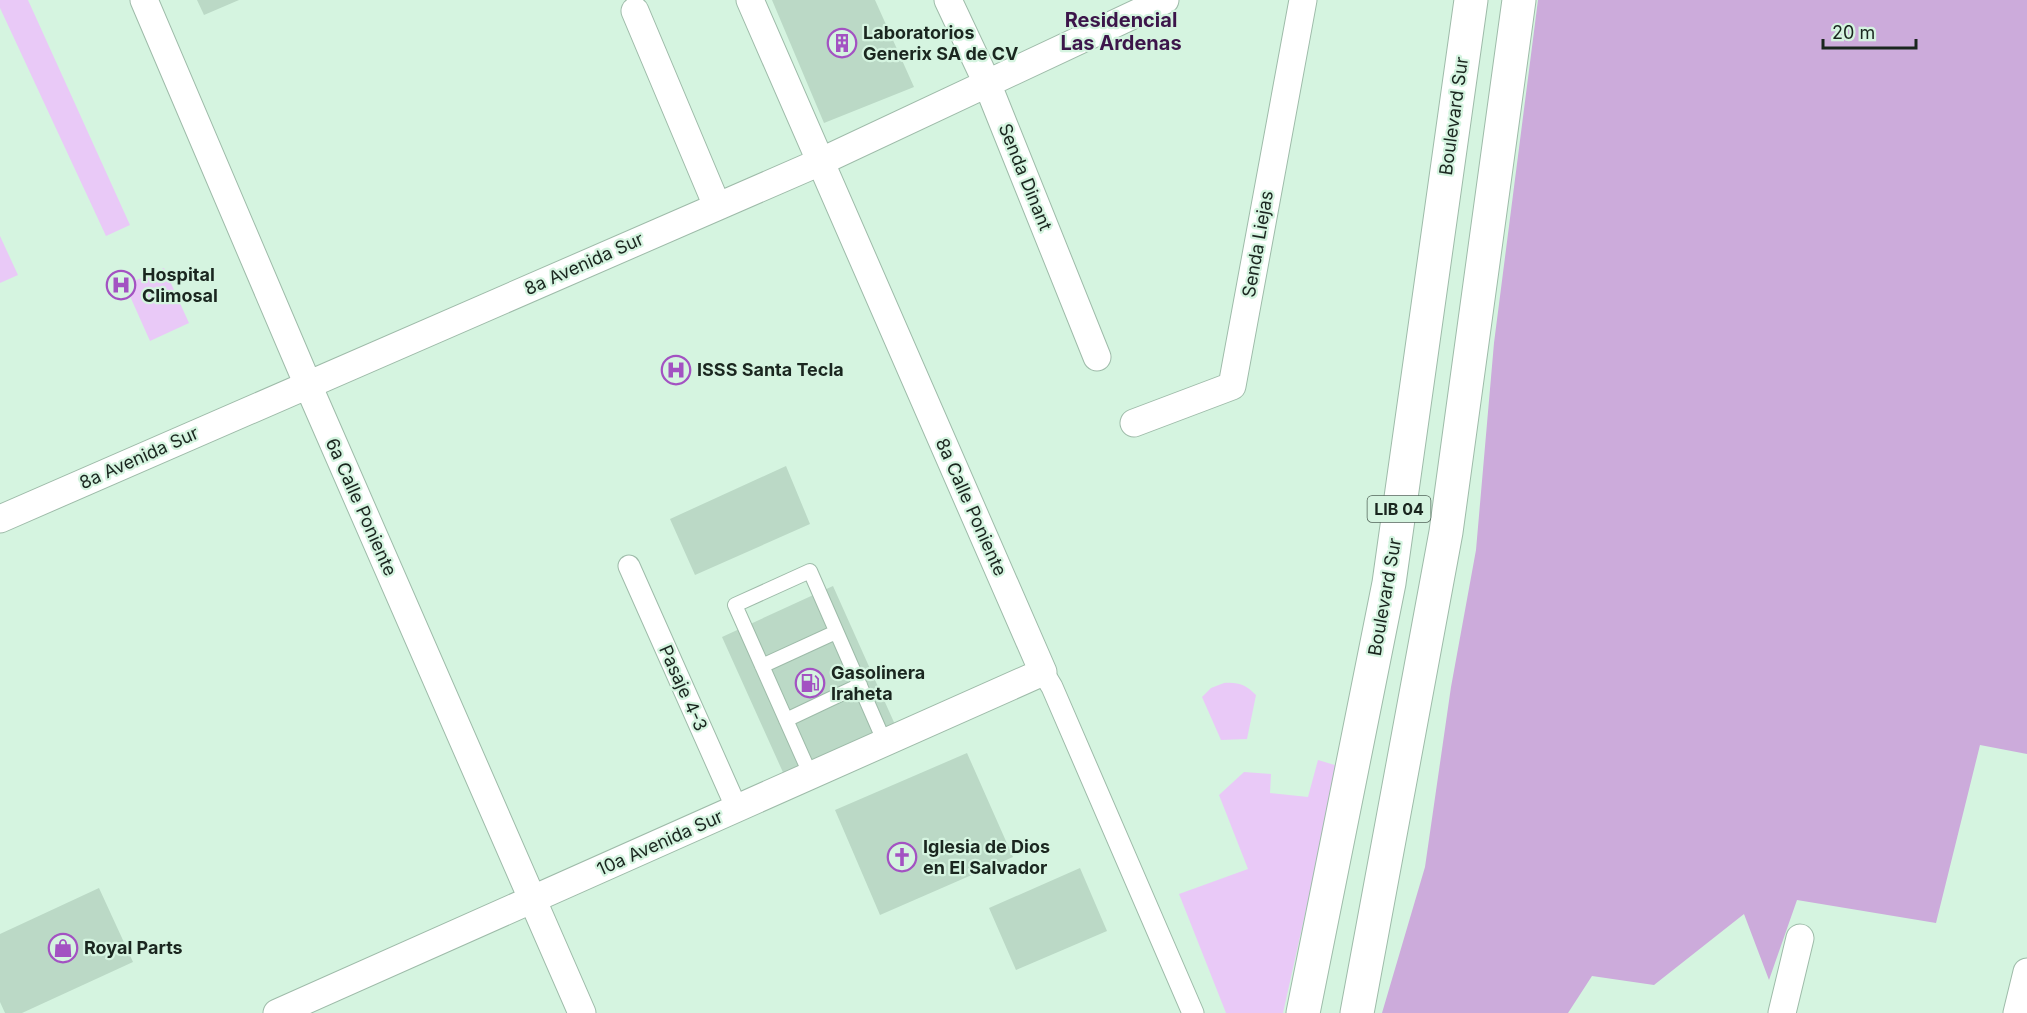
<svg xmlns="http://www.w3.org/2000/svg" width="2027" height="1013" viewBox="0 0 2027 1013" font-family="Inter,sans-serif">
<rect width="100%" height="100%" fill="#d5f4e0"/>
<path fill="#e9c9f7" d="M0,0H28L130,225L106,236L0,8Z
M0,236L18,275L0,283Z
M164,268L189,323L150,341L125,285Z
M1224,683C1239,682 1246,685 1256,695L1247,739L1221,740L1202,697L1211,688Z
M1318,760L1338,766L1283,1013H1226L1179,894L1248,869L1219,795L1244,772L1271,774L1270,793L1308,797Z"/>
<path fill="#ccabdb" d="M1538,0H2027V754L1980,745L1936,923L1797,900L1769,980L1744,914L1654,985L1592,976L1568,1013H1382L1425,867L1451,687L1476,550L1494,343Z"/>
<path fill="#bbd9c6" d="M197,0H239L204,15Z
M772,0H875L914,87L824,123Z
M786,466L810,524L695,575L670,519Z
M833,586L897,729L786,779L722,637Z
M967,753L1013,857L880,915L835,810Z
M1080,868L1107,931L1016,970L989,908Z
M99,888L133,962L22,1013H5L0,1002V934Z"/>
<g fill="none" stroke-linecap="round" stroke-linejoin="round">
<g stroke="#9ebba9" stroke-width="16">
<path id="service" d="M762,666L836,632
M786,720L860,685
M811,776L735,605L810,571L885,743"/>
</g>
<g stroke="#9ebba9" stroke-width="23">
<path id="pedestrian" d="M629,566L737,809
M1043,672L1052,687L1193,1013"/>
</g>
<g stroke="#9ebba9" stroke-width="29">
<path id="minor" d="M144,0L308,385L582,1013
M948,0L987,83L1097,357
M635,11L717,206
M1134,423L1232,386L1303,0
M0,519L820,162L1165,0
M277,1013L1043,672L750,0
M1782,1013L1800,938
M2017,1013L2027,972"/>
</g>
<g stroke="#9ebba9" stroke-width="35">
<path id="trunk" d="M1303,1013L1389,583L1471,0
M1357,1013L1446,532L1519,0"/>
</g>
<use href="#service" stroke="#fff" stroke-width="14"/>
<use href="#pedestrian" stroke="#fff" stroke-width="21"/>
<use href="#minor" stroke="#fff" stroke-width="27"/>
<use href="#trunk" stroke="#fff" stroke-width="33"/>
</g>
<defs>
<g id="building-ring" transform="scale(1.5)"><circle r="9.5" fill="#d5f4e0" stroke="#a352c2" stroke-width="1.5"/><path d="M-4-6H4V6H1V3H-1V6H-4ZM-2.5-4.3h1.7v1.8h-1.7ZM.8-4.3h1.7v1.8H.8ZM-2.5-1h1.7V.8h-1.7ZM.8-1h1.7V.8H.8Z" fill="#a352c2"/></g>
<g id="hospital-ring" transform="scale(1.5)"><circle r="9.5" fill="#d5f4e0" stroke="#a352c2" stroke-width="1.5"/><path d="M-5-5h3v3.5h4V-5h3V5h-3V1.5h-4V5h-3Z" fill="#a352c2"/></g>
<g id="fuel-ring" transform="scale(1.5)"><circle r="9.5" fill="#d5f4e0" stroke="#a352c2" stroke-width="1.5"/><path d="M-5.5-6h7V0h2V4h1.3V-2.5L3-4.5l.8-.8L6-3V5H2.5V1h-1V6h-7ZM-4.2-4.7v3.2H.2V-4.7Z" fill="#a352c2"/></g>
<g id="church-ring" transform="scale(1.5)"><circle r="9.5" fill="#d5f4e0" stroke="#a352c2" stroke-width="1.5"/><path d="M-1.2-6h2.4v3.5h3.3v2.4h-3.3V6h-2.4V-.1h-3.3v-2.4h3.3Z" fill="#a352c2"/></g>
<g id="shop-ring" transform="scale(1.5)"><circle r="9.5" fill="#d5f4e0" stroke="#a352c2" stroke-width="1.5"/><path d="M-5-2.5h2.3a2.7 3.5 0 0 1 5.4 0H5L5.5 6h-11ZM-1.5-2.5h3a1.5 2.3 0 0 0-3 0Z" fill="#a352c2"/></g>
</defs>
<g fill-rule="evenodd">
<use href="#building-ring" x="842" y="43"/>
<use href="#hospital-ring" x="121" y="285"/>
<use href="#hospital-ring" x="676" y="370"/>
<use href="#fuel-ring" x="810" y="683"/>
<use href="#church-ring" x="902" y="857"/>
<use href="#shop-ring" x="63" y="948"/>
</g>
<g text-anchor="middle" stroke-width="4.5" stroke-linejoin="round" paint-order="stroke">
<rect fill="#d5f4e0" stroke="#526459" stroke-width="1.5" x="1367.5" y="496" width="63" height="26" rx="4.5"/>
<g font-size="16" font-weight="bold" fill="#1a261f">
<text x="1399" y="515">LIB 04</text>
</g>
<g font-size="18" font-weight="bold" fill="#1a261f" stroke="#d5f4e0" text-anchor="start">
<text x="863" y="39">Laboratorios<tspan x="863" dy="21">Generix SA de CV</tspan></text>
<text x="142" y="281">Hospital<tspan x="142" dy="21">Climosal</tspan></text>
<text x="697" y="376">ISSS Santa Tecla</text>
<text x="831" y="679">Gasolinera<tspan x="831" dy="21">Iraheta</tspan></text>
<text x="923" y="853">Iglesia de Dios<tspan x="923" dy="21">en El Salvador</tspan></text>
<text x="84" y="954">Royal Parts</text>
</g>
<g font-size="18" fill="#1a261f" stroke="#d5f4e0">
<text transform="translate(1454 116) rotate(-82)" y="6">Boulevard Sur</text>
<text transform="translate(1025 177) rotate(68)" y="6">Senda Dinant</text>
<text transform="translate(1258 244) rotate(-80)" y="6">Senda Liejas</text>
<text transform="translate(584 264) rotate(-24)" y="6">8a Avenida Sur</text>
<text transform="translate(139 458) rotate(-24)" y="6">8a Avenida Sur</text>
<text transform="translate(361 507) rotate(66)" y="6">6a Calle Poniente</text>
<text transform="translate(971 507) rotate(66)" y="6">8a Calle Poniente</text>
<text transform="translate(1385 597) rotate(-80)" y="6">Boulevard Sur</text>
<text transform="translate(683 688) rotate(66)" y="6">Pasaje 4-3</text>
<text transform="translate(660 843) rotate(-24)" y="6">10a Avenida Sur</text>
</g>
<g font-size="20" font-weight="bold" fill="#3c154a" stroke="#d5f4e0">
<text x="1121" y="27">Residencial<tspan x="1121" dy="23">Las Ardenas</tspan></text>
</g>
</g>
<path d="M1823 39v9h93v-9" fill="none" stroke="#1a261f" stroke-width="3"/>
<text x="1832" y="39" font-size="18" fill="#1a261f" stroke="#d5f4e0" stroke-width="4.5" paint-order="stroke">20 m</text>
</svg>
